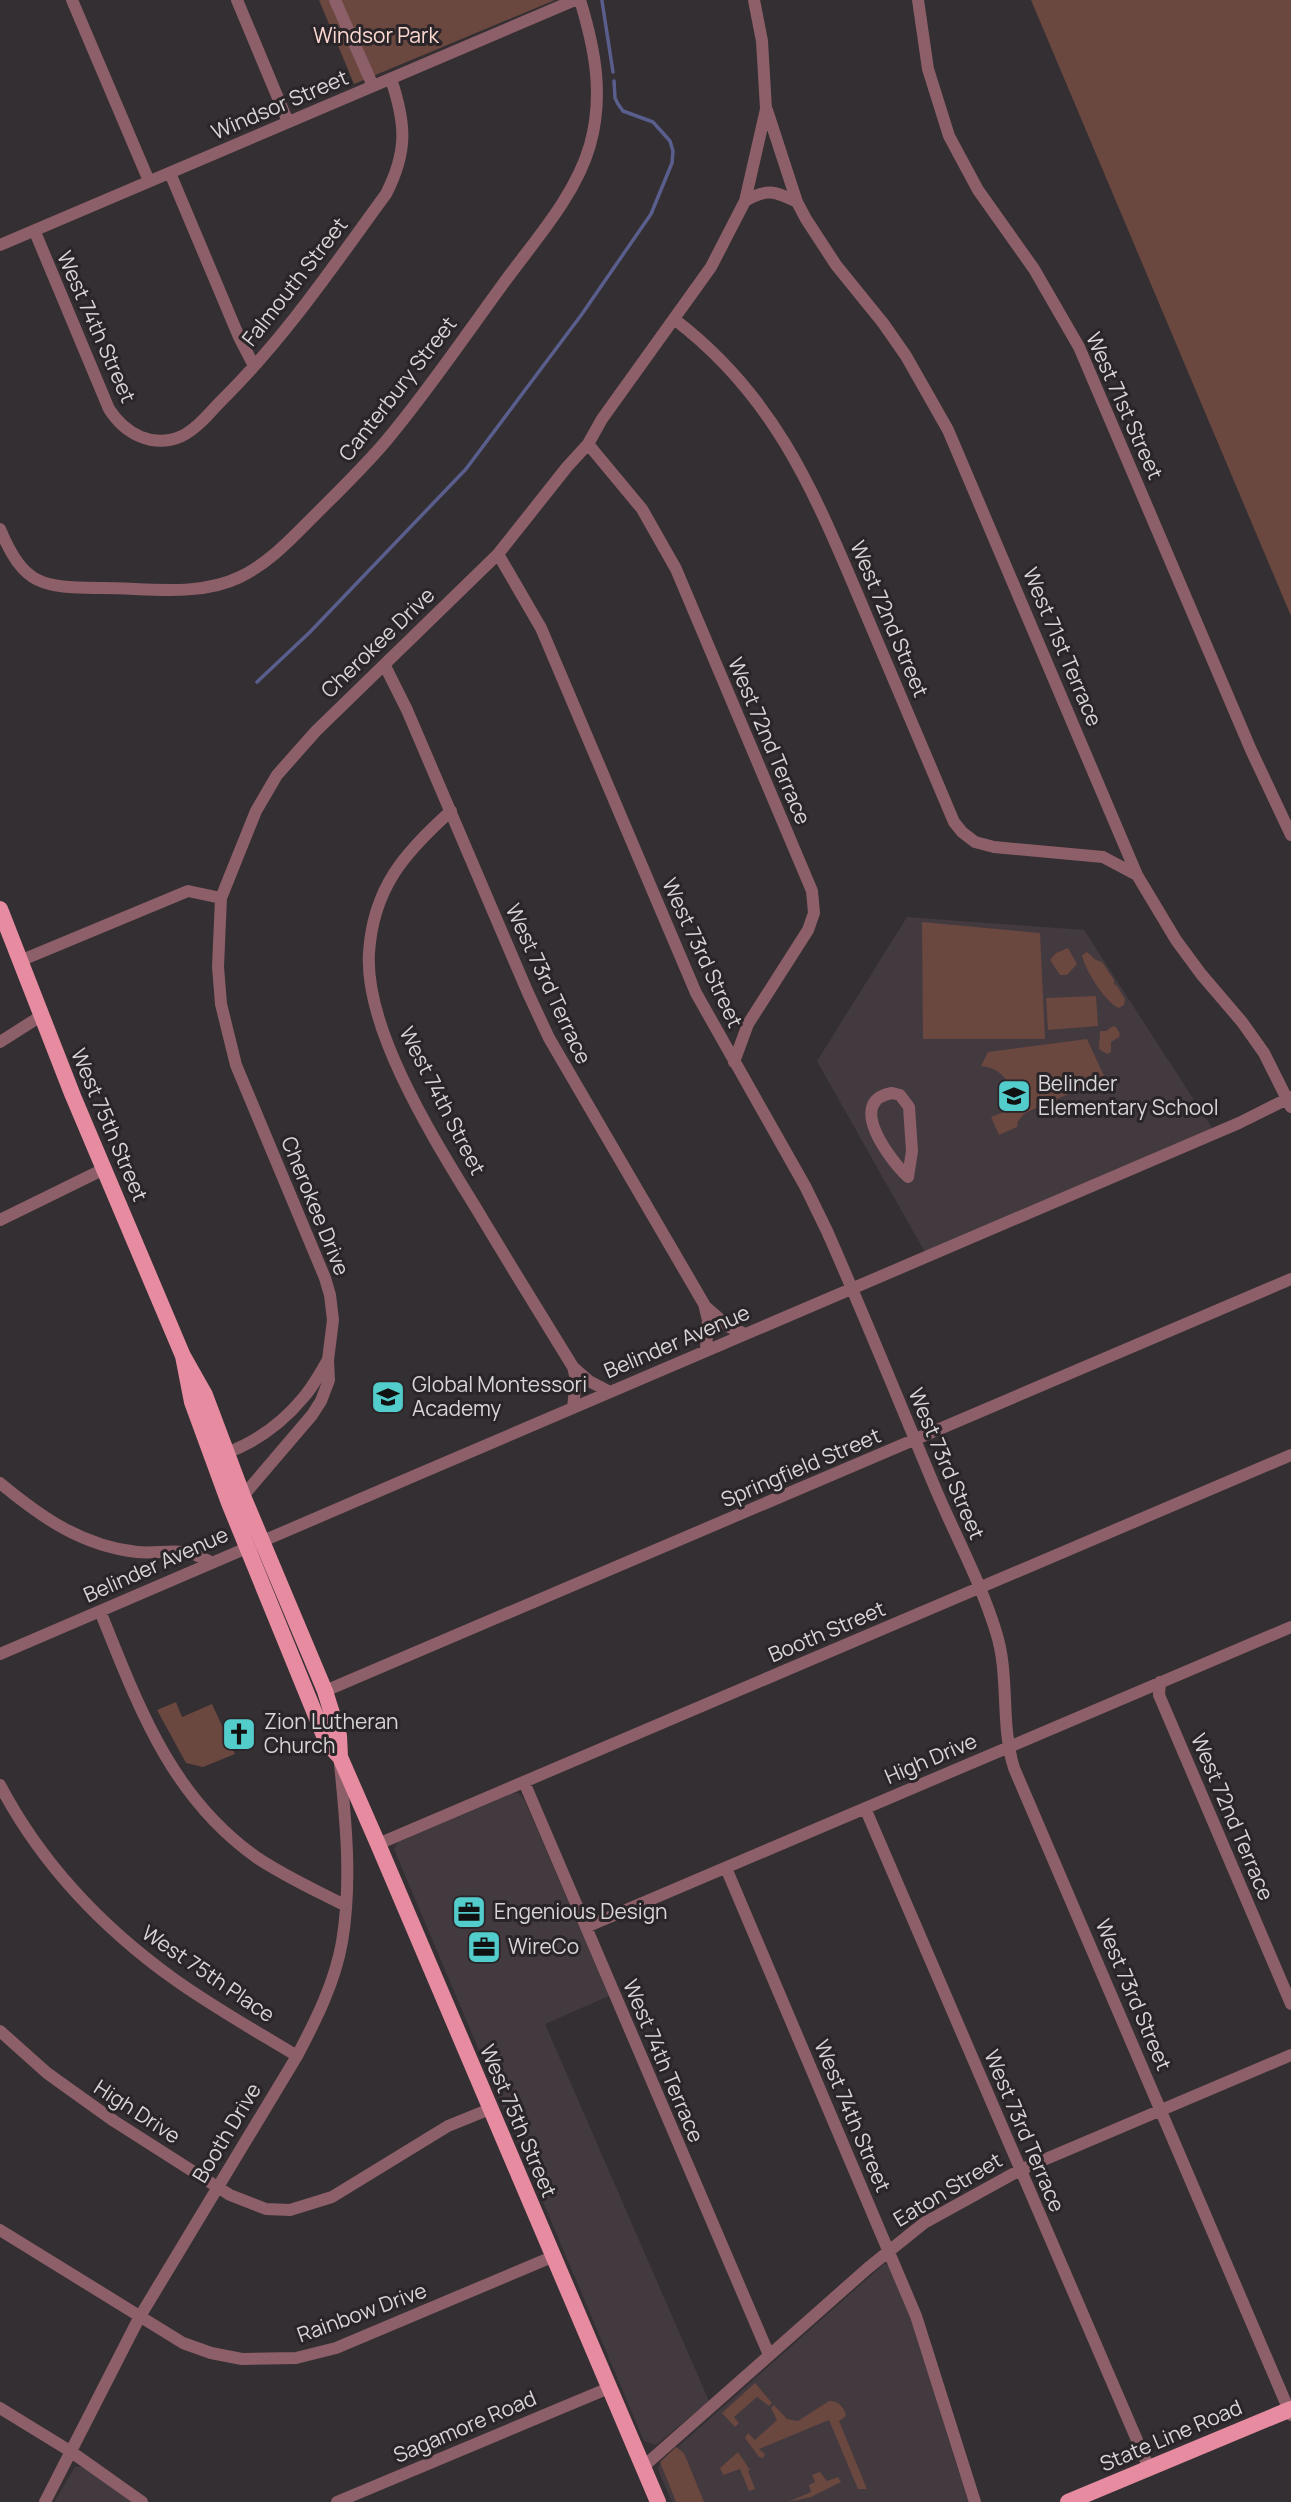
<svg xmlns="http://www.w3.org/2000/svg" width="1291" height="2502" viewBox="0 0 1291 2502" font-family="Manrope,sans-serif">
<rect width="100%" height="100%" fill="#342f32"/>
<path fill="#433a40" d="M907,917L1084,930L1214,1131L926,1254L817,1061Z
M518,1793L524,1799L609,1996L545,2024L709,2401L656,2445L644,2441L394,1849L398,1842L510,1794Z
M885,2263L892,2268L911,2316L956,2464L970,2502H672L661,2477L658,2468L661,2462Z
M75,2467H82L92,2472L132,2502H54Z"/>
<path fill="#6a473f" d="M319,0H555L354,84Z
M1031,0H1291V616Z
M922,922L1040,933L1045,1039H923Z
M1068,948L1077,964L1067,975H1060L1050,960L1056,953Z
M1087,952L1096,960L1102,962L1114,980V984L1117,986L1125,999L1124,1005L1119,1008C1106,1004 1084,968 1082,955Z
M1096,996L1098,1026L1048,1030L1046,998Z
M1113,1026L1116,1027L1120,1034L1119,1037L1111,1042V1052L1107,1054L1099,1049L1100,1031H1106Z
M1087,1039L1105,1078L1025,1113L1018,1121L1017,1127L999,1135L991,1117L1009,1110C1017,1088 1004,1068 981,1066L988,1052Z
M176,1702L182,1717L212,1704L235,1754L203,1767L186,1763L157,1710Z
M755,2383L772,2403L769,2406L757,2397L734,2417L739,2423L735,2427L722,2413Z
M829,2401C839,2401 844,2407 846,2416L839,2421L867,2489H858L829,2420L759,2449L765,2454L763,2458L759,2457L745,2438L748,2433L755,2440L777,2420L771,2408L774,2405L787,2419L798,2421Z
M676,2447L684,2453L704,2502H676L660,2462Z
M738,2452L750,2470L748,2471L755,2489L749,2491L740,2469L723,2475L720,2468Z
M820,2472L827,2481L838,2477L841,2482L811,2497L788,2502L811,2492L809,2485L815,2482L812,2475Z"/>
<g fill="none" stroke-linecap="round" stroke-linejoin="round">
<path stroke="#5a5e8d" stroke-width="3.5" d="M602,1L613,72
M257,682L310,632L466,469L582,314L651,214L672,163L673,151L670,141L653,122L623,111L618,104L615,98L614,81"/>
<path stroke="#8d5f69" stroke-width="12" d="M72,0L149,181
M237,0L288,122
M335,0L373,86
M918,0L928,69L949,136L978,190L1034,269L1079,347L1251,750L1291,835
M767,110L797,202L806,219L836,265L883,323L906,356L948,430L1137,875L1176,940L1201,974L1242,1022L1264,1053L1291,1107
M170,173L239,337L254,366
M745,201C767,188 775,191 797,202
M35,232L109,409C125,434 153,449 182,436C198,428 210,412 222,400C285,338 334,265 386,194C408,151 406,124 391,79
M0,245L575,0
M674,319C778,398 816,497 865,612C895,682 924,752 954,822L962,832L975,842L994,847L1103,857L1137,875
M588,444L642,509L676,569L812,891L814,913L808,930L748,1024L734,1062
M0,529C25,588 43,587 103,588C147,588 199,597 240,577C269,563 290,540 313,517C338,492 363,468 386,441C428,391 465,336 503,284C534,241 575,197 590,145C604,95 595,49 580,0
M498,554L541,628L696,993L805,1186L827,1231C865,1317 900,1404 936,1490C956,1537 981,1583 996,1632C1010,1675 1000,1724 1014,1768L1291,2415
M385,666L407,710L528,993L549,1038L704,1304L708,1320L706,1349
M451,811C405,852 373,888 369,953C364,1033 441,1150 482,1218C512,1268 542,1317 573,1367L576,1379L573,1408
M22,960L188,891L221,898
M0,1042L41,1016
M892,1093L900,1095L909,1107L912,1151L908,1177C890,1160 845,1101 892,1093Z
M0,1220L104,1169
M706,1307L729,1327L743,1333
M573,1367L589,1381L610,1392
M226,1453C256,1442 283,1422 303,1398C313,1387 320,1373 328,1360
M0,1483C41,1517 82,1546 137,1552C154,1554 175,1549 191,1553C197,1555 204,1559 211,1562
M243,1496L312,1415L321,1401L329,1380L328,1360L333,1320L330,1295L325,1278L236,1065L221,1004L218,967L221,898L256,811L277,775L316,731L498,554L567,467L588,444L602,419L711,267L745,201L766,109L762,41L754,0
M100,1611C138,1705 170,1796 256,1857C284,1876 315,1890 346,1906
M0,1654C413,1477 825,1298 1239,1123L1291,1097
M1160,1682L1159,1695L1291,2004
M325,1691L1291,1279
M524,1782L769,2355
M0,1785C41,1863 103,1928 174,1979C213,2007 256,2031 297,2056
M865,1808L1149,2468
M378,1844L1291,1455
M726,1868L916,2316L975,2502
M586,1927L1291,1627
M0,2031L47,2073L114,2121L230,2195L266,2209L290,2210L332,2197L448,2126L490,2109
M0,2230L183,2343L211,2353L242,2359L296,2358L336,2348L552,2257
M0,2408L70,2451L142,2502
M644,2466L868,2268L924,2223L1020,2170L1291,2055
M45,2502L139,2318L297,2056C316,2020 335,1982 342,1942C352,1883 346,1823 340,1764
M337,2502L609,2388"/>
<path stroke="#e78ba0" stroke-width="16" d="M0,909L73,1096L183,1356L205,1395L243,1496L325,1691L339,1736L340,1757
M183,1356L192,1402L229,1503L327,1743L340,1757L378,1844L658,2502
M1068,2502L1291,2409"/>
</g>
<defs>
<g id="school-square" transform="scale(1.75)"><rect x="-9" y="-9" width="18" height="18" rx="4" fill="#53cdcb" stroke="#2a2528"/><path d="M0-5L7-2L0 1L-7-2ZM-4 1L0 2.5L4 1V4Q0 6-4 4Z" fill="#111"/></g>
<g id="church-square" transform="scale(1.75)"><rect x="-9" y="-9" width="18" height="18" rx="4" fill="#53cdcb" stroke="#2a2528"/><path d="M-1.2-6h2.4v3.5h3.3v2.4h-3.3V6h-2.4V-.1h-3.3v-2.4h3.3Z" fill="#111"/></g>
<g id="office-square" transform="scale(1.75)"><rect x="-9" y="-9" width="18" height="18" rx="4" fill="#53cdcb" stroke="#2a2528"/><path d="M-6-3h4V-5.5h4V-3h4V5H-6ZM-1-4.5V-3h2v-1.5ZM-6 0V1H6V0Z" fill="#111"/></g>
</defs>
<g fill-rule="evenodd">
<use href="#school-square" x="1014" y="1096"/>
<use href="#school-square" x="388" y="1397"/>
<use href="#church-square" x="239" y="1734"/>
<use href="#office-square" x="469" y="1912"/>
<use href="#office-square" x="484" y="1947"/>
</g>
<g text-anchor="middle" stroke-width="6" stroke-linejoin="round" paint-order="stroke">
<g font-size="21" fill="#fdd9d1" stroke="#2a2528">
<text x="376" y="43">Windsor Park</text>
</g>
<g font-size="21" fill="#d8d5d7" stroke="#2a2528">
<text transform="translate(280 105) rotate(-23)" y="7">Windsor Street</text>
<text transform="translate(295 282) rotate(-52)" y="7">Falmouth Street</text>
<text transform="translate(96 327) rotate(66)" y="7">West 74th Street</text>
<text transform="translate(398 389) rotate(-52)" y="7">Canterbury Street</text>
<text transform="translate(1124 406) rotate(66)" y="7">West 71st Street</text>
<text transform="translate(889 619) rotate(67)" y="7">West 72nd Street</text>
<text transform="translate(378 643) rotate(-44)" y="7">Cherokee Drive</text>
<text transform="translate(1062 647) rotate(67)" y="7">West 71st Terrace</text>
<text transform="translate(769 741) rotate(67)" y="7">West 72nd Terrace</text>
<text transform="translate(702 953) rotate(65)" y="7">West 73rd Street</text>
<text transform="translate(548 984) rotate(65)" y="7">West 73rd Terrace</text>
<text transform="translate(442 1101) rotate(63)" y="7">West 74th Street</text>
<text transform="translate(109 1125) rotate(67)" y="7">West 75th Street</text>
<text transform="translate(315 1206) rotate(68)" y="7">Cherokee Drive</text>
<text transform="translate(677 1342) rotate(-23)" y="7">Belinder Avenue</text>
<text transform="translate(946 1464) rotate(67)" y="7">West 73rd Street</text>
<text transform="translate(801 1468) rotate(-23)" y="7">Springfield Street</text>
<text transform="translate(156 1565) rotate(-24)" y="7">Belinder Avenue</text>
<text transform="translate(827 1632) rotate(-23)" y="7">Booth Street</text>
<text transform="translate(931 1759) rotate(-23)" y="7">High Drive</text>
<text transform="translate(1232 1817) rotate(67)" y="7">West 72nd Terrace</text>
<text transform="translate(208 1974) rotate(34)" y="7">West 75th Place</text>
<text transform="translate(1133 1995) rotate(67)" y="7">West 73rd Street</text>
<text transform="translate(663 2061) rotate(67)" y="7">West 74th Terrace</text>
<text transform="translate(137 2112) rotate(33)" y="7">High Drive</text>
<text transform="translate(852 2116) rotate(67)" y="7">West 74th Street</text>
<text transform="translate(518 2121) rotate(67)" y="7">West 75th Street</text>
<text transform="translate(1024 2131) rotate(67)" y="7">West 73rd Terrace</text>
<text transform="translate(227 2133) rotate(-59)" y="7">Booth Drive</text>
<text transform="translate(948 2190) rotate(-31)" y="7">Eaton Street</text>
<text transform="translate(362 2313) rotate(-20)" y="7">Rainbow Drive</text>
<text transform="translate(465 2427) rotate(-23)" y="7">Sagamore Road</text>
<text transform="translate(1171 2436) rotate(-23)" y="7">State Line Road</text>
</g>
<g font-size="21" fill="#d8d5d7" stroke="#2a2528" text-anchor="start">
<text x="1038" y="1091">Belinder<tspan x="1038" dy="24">Elementary School</tspan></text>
<text x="412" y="1392">Global Montessori<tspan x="412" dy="24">Academy</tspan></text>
<text x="264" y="1729">Zion Lutheran<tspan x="264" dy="24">Church</tspan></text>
<text x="494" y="1919">Engenious Design</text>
<text x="508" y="1954">WireCo</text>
</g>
</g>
</svg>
